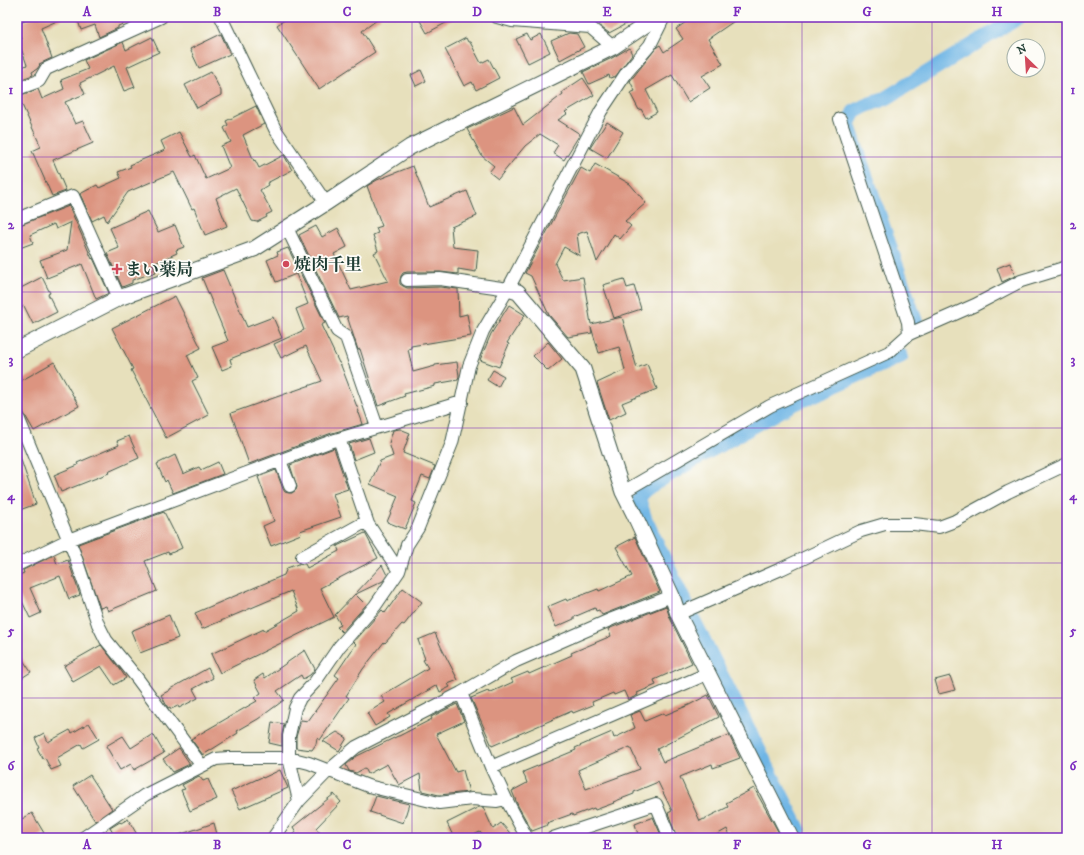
<svg xmlns="http://www.w3.org/2000/svg" width="1084" height="855" viewBox="0 0 1084 855" font-family="'IM FELL DW Pica','Noto Serif JP',serif">
<rect width="100%" height="100%" fill="#fdfcf7"/>
<filter id="ink" filterUnits="userSpaceOnUse"><feTurbulence type="fractalNoise" baseFrequency=".025" numOctaves="2"/><feDisplacementMap in="SourceGraphic" scale="8" xChannelSelector="R" yChannelSelector="G"/><feConvolveMatrix kernelMatrix="1 2 1 2 8 2 1 2 1" color-interpolation-filters="sRGB"/></filter>
<filter id="wash" filterUnits="userSpaceOnUse"><feTurbulence type="fractalNoise" baseFrequency=".012" numOctaves="4" result="noise"/><feDisplacementMap in="SourceGraphic" scale="16" xChannelSelector="R" yChannelSelector="G"/><feGaussianBlur stdDeviation="0.9" result="paint"/><feColorMatrix in="noise" values="0 0 0 0 0 0 0 0 0 0 0 0 0 0 0 0 0 1.4 0 .05"/><feComposite in="paint" operator="in"/></filter>
<g filter="url(#wash)">
<rect width="100%" height="100%" fill="#e7e0bc"/>
<g fill="none" stroke-linecap="round" stroke-linejoin="round">
<path stroke="#6eb5e5" stroke-width="15" d="M917,326L848,124L854,112L865,106L886,98L1019,17
M685,603L645,519L639,500L642,492L650,486L695,459L789,406L901,356
M692,617L799,830"/>
</g>
<g id="blocks">
<path fill="#dc9480" fill-rule="evenodd" d="M34,17H66L41,28L52,58L39,64L40,65L37,69L32,72L33,75L19,80L17,76V69L27,65L18,40L21,39L17,28V24Z
M77,17H139V18L118,26V28L99,37L95,25L81,30Z
M289,17H381L362,31L375,52L319,89L277,25Z
M418,17H457L427,33Z
M596,17H639L609,33L602,28Z
M693,17H740L708,39L723,64L702,76L710,88L688,102L672,75L646,90L657,112L646,118L641,109L639,110L630,93L635,91L630,81L657,47L660,45L664,52L683,39L676,29Z
M569,33L577,34L584,47L560,60L551,41Z
M221,34L230,54L199,68L190,49Z
M527,34L530,40L541,34L550,52L528,63L516,39Z
M152,37L159,52L127,67L135,87L124,91L114,66L80,83L85,94L65,102L75,124L83,121L93,143L53,160L66,191L52,196L32,151L41,147L18,96L38,89L42,99L64,89L61,80L88,69L84,60L123,42L126,50Z
M466,38L468,42H470L481,63L489,59L499,78L476,90L472,82L464,86L445,49Z
M629,48L632,54L616,76L610,78L609,75L589,84L583,72L612,58Z
M421,70L426,81L416,86L411,75Z
M211,72L221,91V95L197,108L185,85Z
M583,78L594,95L565,112L567,114L558,120L580,134L564,160L553,153L558,145L540,134L525,146L498,179L489,172L494,166L482,156L467,129L514,107L523,125L563,94L562,92Z
M256,106L264,124L243,135L254,161L255,160L259,168L284,155L292,170L267,183L268,185L260,190L272,212L266,215L267,217L257,222L252,221L236,188L216,198L227,226L205,235L194,208L192,209L174,172L128,192L107,222L104,215L92,221L80,194L97,185L99,188L121,178L118,172L131,167L130,165L165,150L161,141L179,132L192,157L195,155L206,179L230,168L221,146L231,142L224,128L228,125L226,121Z
M607,122L623,132L607,158L590,148Z
M595,164L630,184L646,203L625,221L631,226L620,239L614,234L597,262L587,231L577,234L580,256L564,247L555,264L563,280L583,277L591,324L622,317L637,368L647,364L657,389L622,403L626,412L609,420L597,383L625,370L619,347L599,353L591,327L592,333L568,337L549,315L531,276L525,273L581,168L590,173Z
M413,166L429,207L467,191L477,216L451,227L453,247L478,250L476,272L458,269V274L440,272H407L403,273L401,276L400,280V284L403,286L407,288L440,287L458,289L459,316L467,314L471,336L411,346V348L408,349L413,372L435,366V365L457,362L459,376L458,380L435,384V386L404,394L405,396L378,406L360,349L358,350L347,316L339,318L299,235L316,226L322,237L338,228L347,247L334,254L351,290L388,281L374,253L378,251L373,235L378,233L376,228L382,226L367,186L377,180Z
M69,206L92,259L93,258L109,293L96,299L82,264L47,278L40,260L67,250L71,222L56,229L54,224L30,235L33,243L17,249V226Z
M148,211L158,232L175,225L184,247L176,250L177,253L153,264L156,272L132,280V283L122,287L107,253L119,248L110,228Z
M288,248L325,323L321,325L339,363H340L359,412L357,413H359L363,424L329,434L249,464L231,413L322,381L306,346L281,358L274,344L304,330L296,309L308,304L296,274L276,282L267,260L278,255L277,252Z
M1010,263L1015,276L1002,282L997,268Z
M223,270L247,327L273,317L282,338L230,359L232,366L222,370L212,347L228,341L202,278Z
M42,277L50,293L48,294L57,312L33,324L24,306L21,308L17,299V290Z
M624,279L627,288L634,286L641,309L614,318L603,285Z
M175,296L201,348L187,355L198,378L192,381L209,415L166,438L131,370L133,369L112,328Z
M509,305L525,315L507,343L509,344L499,367L480,360L491,334Z
M548,342L562,359L548,371L533,356Z
M54,362L79,406L34,431L17,401V383Z
M493,370L504,376L498,387L487,380Z
M400,429L410,433L403,453L435,466L430,479L422,476L412,501L416,503L405,529L387,522L398,496L370,484L380,461L393,456L389,443L393,430Z
M129,436L139,458L108,472L109,473L61,492L54,475L78,465L77,463L119,445L117,441Z
M369,438L374,452L354,460L349,444Z
M334,448L348,489L333,494L341,517L300,531L301,534L271,546L263,526L274,521L258,477L276,470L283,489L285,492L289,493H292L296,490L297,487L290,465Z
M19,454L36,504L17,511V455Z
M175,455L183,474L199,467L201,470L218,462L223,474L173,493L167,480L165,482L157,464Z
M164,512L175,534H176L182,548L169,554L168,552L145,561L157,591L108,611L106,606L100,608L78,544Z
M365,533L378,558L320,588L334,617L220,673L211,654L264,629V631L299,611L291,591L202,629L195,613L284,575L287,568L298,564H305L307,568L339,551L337,546Z
M635,537L660,592L602,615L599,610L596,611L595,608L574,617V619L556,627L547,607L566,599L567,601L598,589L599,591L632,576L616,547Z
M54,555L57,564L68,560L80,595L69,599L60,576L30,588L41,613L30,618L20,597L17,598V576L24,573L23,570Z
M382,565L387,575L383,581L356,594V593Z
M403,588L422,602L404,625L402,624L385,643L384,642L363,669L346,696L349,698L320,740L317,738L316,744L312,750L296,748V737L301,720L308,721L339,678L335,675L356,644L354,642L382,610L385,613Z
M355,594L366,605L342,632L337,627L341,625L335,615Z
M666,606L670,618L692,663L654,680L656,685L637,693L638,695L628,700L624,691L614,695L613,693L592,702L593,705L573,713L572,711L492,746L471,698L488,691L489,693L513,682L511,679L528,672L529,674L572,655L571,653L611,636L608,629Z
M169,615L178,638L140,653L131,631Z
M435,633L441,647L458,680L448,684L450,687L440,692L437,685L388,714L390,717L375,726L367,713L385,702L381,696L428,668L423,660L425,659L418,640Z
M101,645L120,669L126,678L114,685L101,666L73,682L64,666Z
M305,650L315,669L310,675L303,679L301,675L277,691L284,700L258,719L237,731L238,733L203,755L191,739L257,701L254,698L261,693L254,680L263,674L265,678Z
M17,651L31,672L17,681Z
M208,668L213,678L193,689L198,698L179,708L178,706L171,709L170,707L168,708L161,695L170,690V689Z
M950,676L955,690L939,694L935,680Z
M708,695L719,717L657,749L663,762L729,735L740,758L713,768L712,764L680,777L700,821L728,807L726,803L754,788L779,833L770,838H731L727,829L711,838H677L668,813L672,811L658,782L634,792V794L613,802L614,803L595,810L594,808L573,816L572,814L547,823L548,825L532,831L518,806L512,791L527,783L523,772L576,750L575,748L612,732L614,738L635,728L630,715L640,711L645,721L664,713L665,715L689,705ZM630,747L640,769L586,789L578,770Z
M457,704L464,721L436,734L456,772L463,770L469,792L439,795L422,791L420,774L399,785L387,764L368,774L365,768L356,773L349,771L346,765L355,757L398,736H399L432,719L431,717Z
M272,722L284,724L282,735V746L269,743Z
M89,723L99,739L83,748L81,744L57,758L61,766L51,770L45,758L43,759L37,748L39,747L35,738L44,733L48,742L70,730L72,733Z
M337,732L347,738L339,751L323,741Z
M153,734L164,753L134,770L131,764L120,770L106,746L123,736L131,748Z
M179,748L190,764L173,772L163,759Z
M280,770L288,788L240,809L231,791L262,777L263,778Z
M90,775L112,809L95,821L73,786Z
M199,776L203,781L208,779L217,799L190,811L181,790L185,789L182,785Z
M334,794L341,802L316,828L324,838H288L296,832L293,827Z
M376,796L409,804L403,823L370,812Z
M479,807H483L493,829L501,823L510,833L503,838H482L484,837L480,832L467,838H454L447,823Z
M32,813L44,833L35,838H17V822Z
M653,817L661,835L653,838H639L635,824Z
M128,819L139,838H116L110,828L120,822L121,823Z
M214,823L218,838H177L176,836Z"/>
</g>
</g>
<g filter="url(#ink)">
<use href="#blocks" fill-opacity="0" stroke="#3d5548" stroke-width="1"/>
<g fill="none" stroke-linecap="round" stroke-linejoin="round">
<g stroke="#3d5548" stroke-width="14">
<path id="minor" d="M221,17L275,129L326,203
M497,17L512,21L590,27L613,47
M17,89L39,81L46,69L161,17
M17,219L73,196L119,298
M287,228L337,331L346,337L377,427
M407,280L440,279L508,289
M909,334L975,305L1021,281L1067,267
M17,415L74,553L98,624L106,640L137,678L202,766
M339,439L368,524L399,571
M280,461L290,486
M623,492L770,406L889,352L909,334L908,322L840,119
M302,557L367,521
M17,565L68,540L332,441L462,402
M678,614L781,569L861,531L885,524H914L939,527L955,521L1008,492L1067,464
M461,693L491,767L506,799L527,838
M491,767L709,673
M299,801L289,758V736L295,708L300,698L315,682L339,647L375,606L399,571L407,545L418,528L452,443L469,366L483,331L508,289L601,111L627,72L650,45L664,17
M83,838L145,795L202,766L216,759L228,758H289L309,763L368,786L439,803L472,799L497,801L506,799
M273,838L299,801L329,770L356,747L461,693L516,661L612,619L672,596
M553,838L656,804L670,838"/>
</g>
<g stroke="#3d5548" stroke-width="17">
<path id="tertiary" d="M508,289L518,292L583,369L623,492L635,516L672,596L678,614L791,838
M17,350L119,298L254,249L326,203L410,147L613,47L657,17"/>
</g>
<use href="#minor" stroke="#fff" stroke-width="12"/>
<use href="#tertiary" stroke="#fff" stroke-width="15"/>
</g>
</g>
<path fill="none" stroke="#7b2cbf" stroke-width="1" stroke-opacity="0.55" d="M152,17V838M282,17V838M412,17V838M542,17V838M672,17V838M802,17V838M932,17V838M17,157H1067M17,292H1067M17,428H1067M17,563H1067M17,698H1067"/>
<g fill="#d1495b" stroke="#fdfcf7" stroke-width="1.5">
<circle cx="286" cy="264" r="4"/>
<path d="M115 263h4v4h4v4h-4v4h-4v-4h-4v-4h4z"/>
</g>
<g text-anchor="middle" stroke-width="3.5" stroke-linejoin="round" paint-order="stroke">
<g font-size="17" font-weight="bold" fill="#1f3d34" stroke="#fdfcf7" text-anchor="start">
<text x="294" y="270">焼肉千里</text>
<text x="125" y="275">まい薬局</text>
</g>
</g>
<rect width="1084" height="855" fill="none" stroke="#fdfcf7" stroke-width="44"/>
<g transform="translate(1026 58) rotate(335)"><circle r="19" fill="#fdfcf7" stroke="#a4b0a9"/>
<path d="M0-3L7 15L0 10L-7 15Z" fill="#d1495b"/>
<text y="-6" font-size="11" font-weight="bold" text-anchor="middle" fill="#1f3d34">N</text>
</g>
<rect x="22" y="22" width="1040" height="811" fill="none" stroke="#7b2cbf" stroke-width="1.5"/>
<g font-size="13" text-anchor="middle" font-weight="bold" fill="#7b2cbf">
<text x="87" y="16">A</text>
<text x="217" y="16">B</text>
<text x="347" y="16">C</text>
<text x="477" y="16">D</text>
<text x="607" y="16">E</text>
<text x="737" y="16">F</text>
<text x="867" y="16">G</text>
<text x="997" y="16">H</text>
<text x="11" y="94">1</text>
<text x="1073" y="94">1</text>
<text x="11" y="229">2</text>
<text x="1073" y="229">2</text>
<text x="11" y="364">3</text>
<text x="1073" y="364">3</text>
<text x="11" y="500">4</text>
<text x="1073" y="500">4</text>
<text x="11" y="635">5</text>
<text x="1073" y="635">5</text>
<text x="11" y="770">6</text>
<text x="1073" y="770">6</text>
<text x="87" y="849">A</text>
<text x="217" y="849">B</text>
<text x="347" y="849">C</text>
<text x="477" y="849">D</text>
<text x="607" y="849">E</text>
<text x="737" y="849">F</text>
<text x="867" y="849">G</text>
<text x="997" y="849">H</text>
</g>
</svg>
